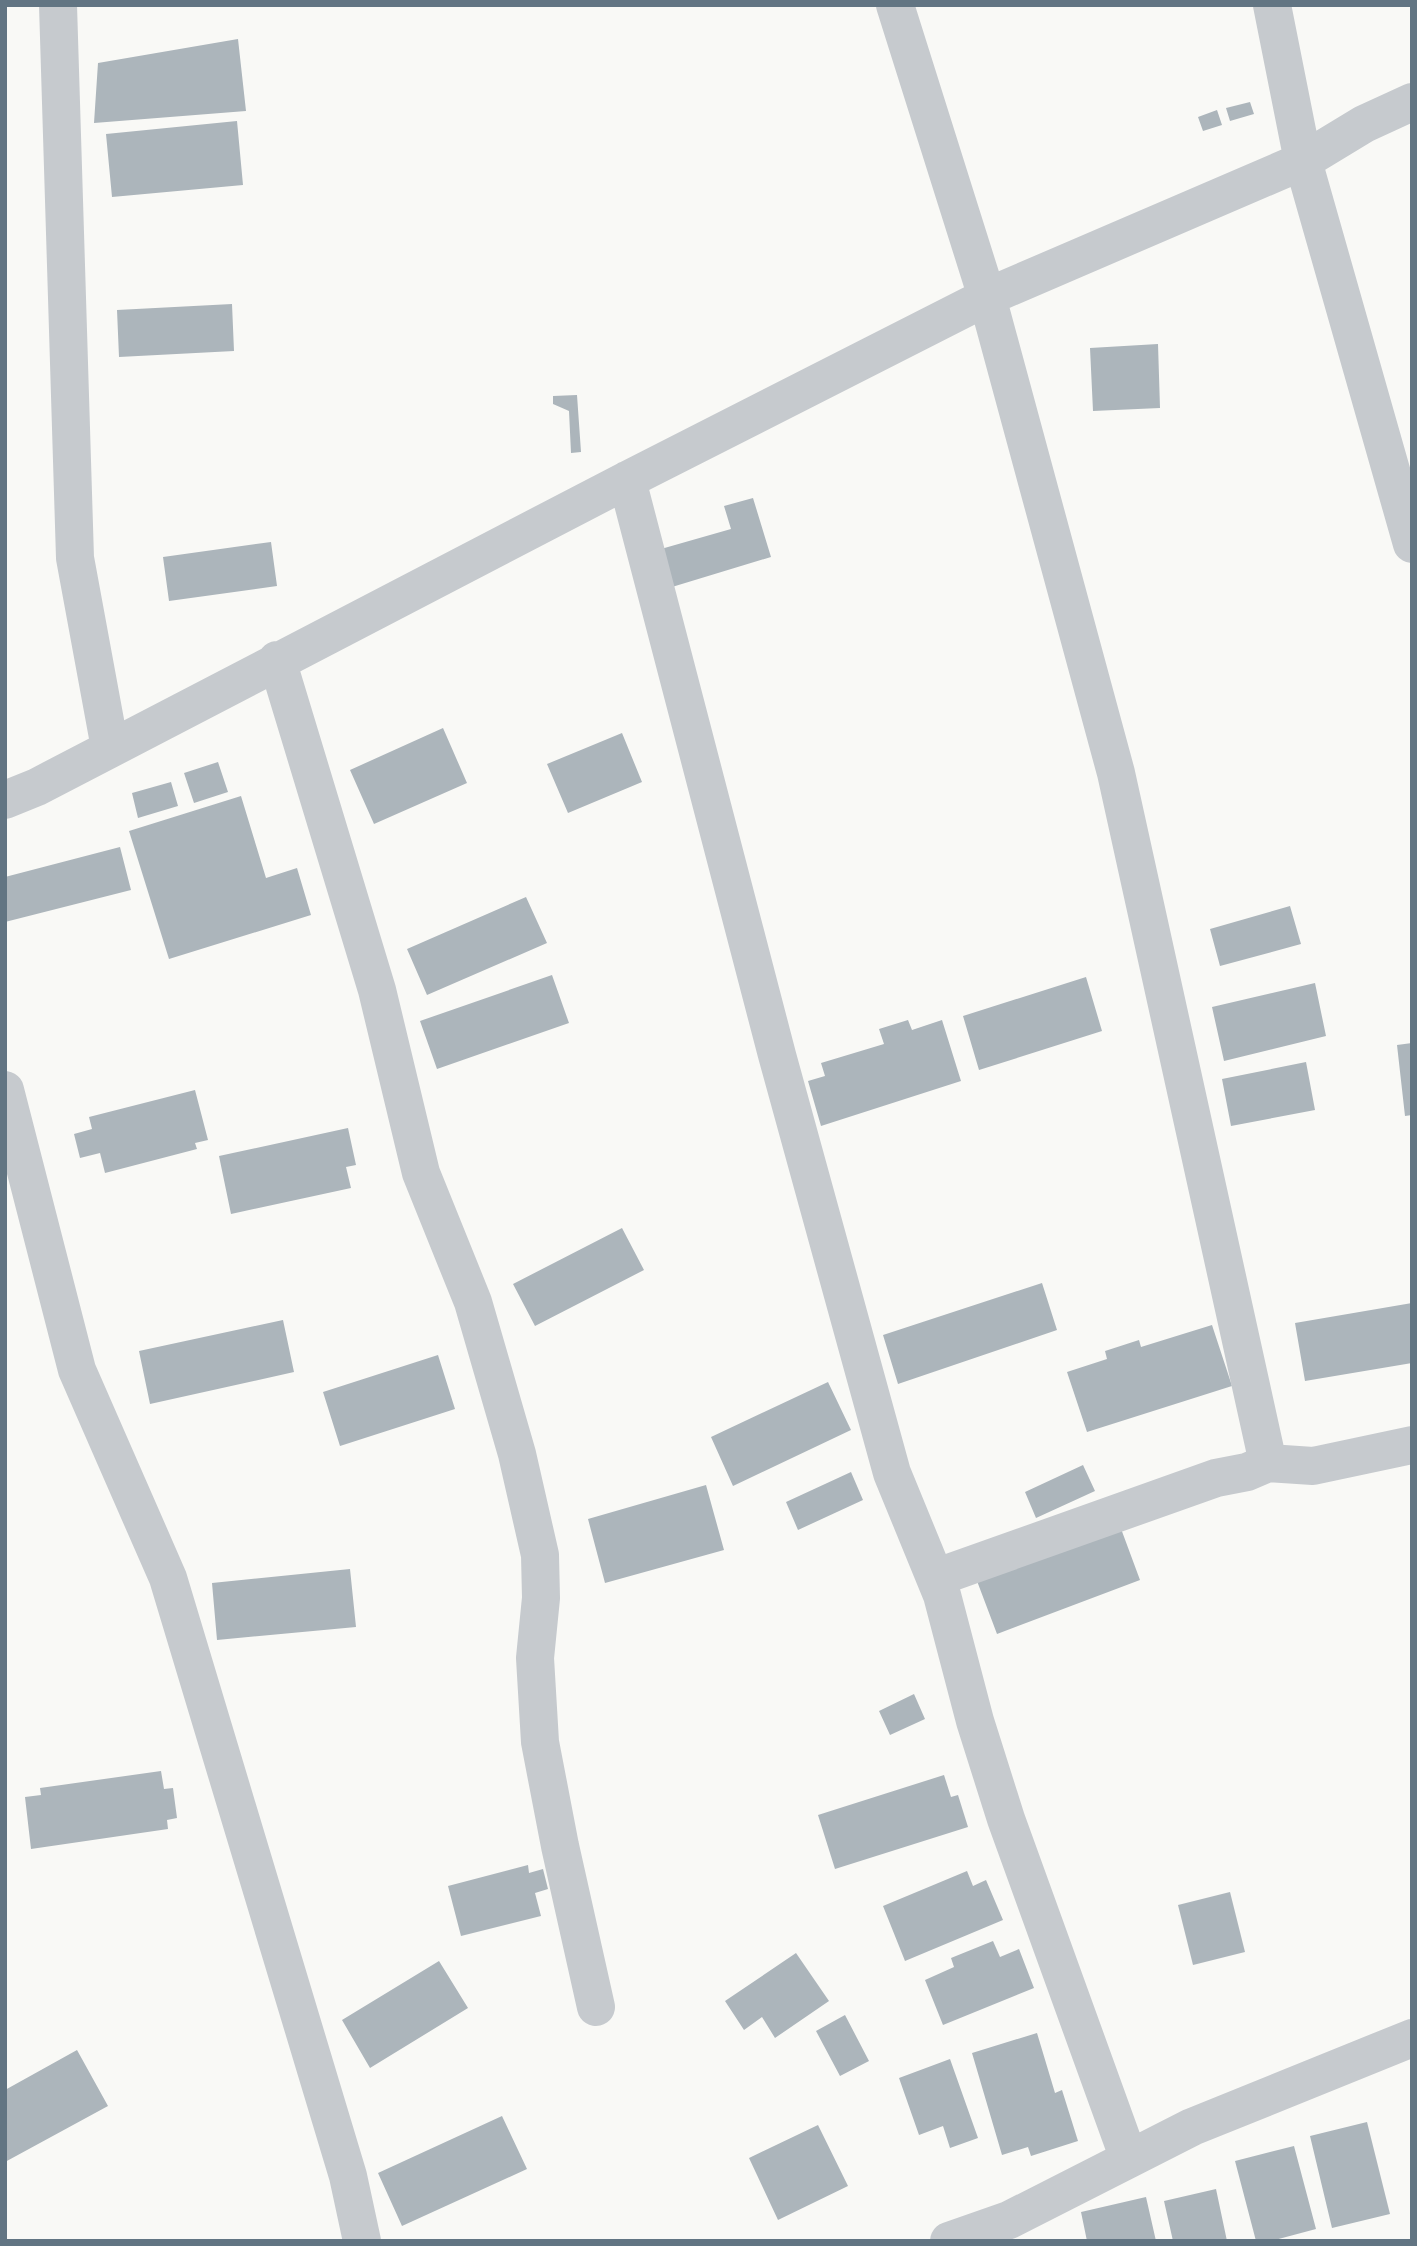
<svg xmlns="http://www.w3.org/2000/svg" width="1417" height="2246" viewBox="0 0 1417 2246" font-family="'Titillium Web',sans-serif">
<rect width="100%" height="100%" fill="#f9f9f6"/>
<path fill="#acb5bb" d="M238,39L246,111L94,123L98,63Z
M1250,102L1254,114L1230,121L1226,108Z
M1217,110L1222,125L1203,131L1198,117Z
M237,121L243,185L112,197L106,134Z
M232,304L234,351L119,357L117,310Z
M1158,344L1160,408L1093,411L1090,348Z
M577,395L581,452L571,453L569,411L553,404V396Z
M753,498L771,557L672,587L661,549L731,529L724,506Z
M271,542L277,586L169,601L163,557Z
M443,728L467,783L374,824L350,770Z
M622,733L642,782L568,813L547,764Z
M218,762L228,792L194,803L184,773Z
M171,782L178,806L138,818L132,793Z
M241,796L266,878L297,868L311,915L169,959L129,831Z
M120,847L131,890L5,922V877Z
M526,897L547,943L427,995L407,949Z
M1290,906L1301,944L1220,966L1210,929Z
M552,975L569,1023L437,1069L420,1021Z
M1086,977L1102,1031L979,1070L963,1016Z
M1315,983L1326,1036L1224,1061L1212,1007Z
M908,1020L912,1030L942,1020L961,1081L821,1126L808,1081L825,1076L821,1063L884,1044L879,1029Z
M1412,1043V1115L1405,1116L1397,1045Z
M1306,1062L1315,1110L1231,1126L1222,1079Z
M195,1090L208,1140L195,1143L197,1149L105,1173L100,1153L80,1158L74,1134L92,1129L89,1117Z
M348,1128L356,1165L346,1167L351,1188L231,1214L219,1156Z
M622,1228L644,1270L535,1326L513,1284Z
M1042,1283L1057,1330L898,1384L883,1335Z
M1412,1303V1363L1305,1381L1295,1323Z
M283,1320L294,1372L150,1404L139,1351Z
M1212,1325L1232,1386L1087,1432L1067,1372L1107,1359L1105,1351L1139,1340L1141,1347Z
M438,1355L455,1409L340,1446L323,1392Z
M828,1382L851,1430L733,1486L711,1437Z
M1083,1465L1095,1491L1036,1518L1025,1492Z
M851,1472L863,1500L798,1530L786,1502Z
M706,1485L724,1550L605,1583L588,1519Z
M1120,1526L1140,1580L997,1634L977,1581Z
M350,1569L356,1627L217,1640L212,1583Z
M914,1694L925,1719L890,1735L879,1711Z
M161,1771L164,1789L173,1788L177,1818L167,1820L168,1829L31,1849L25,1797L41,1795L40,1788Z
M944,1775L951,1797L958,1795L968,1827L835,1869L818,1815Z
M528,1865L529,1873L543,1869L548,1889L535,1893L541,1916L461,1936L448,1886Z
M967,1871L973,1886L986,1880L1003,1920L905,1961L883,1906Z
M1230,1892L1245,1952L1193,1965L1178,1905Z
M993,1941L1000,1957L1019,1949L1034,1988L943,2025L925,1980L954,1967L951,1958Z
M796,1953L829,2001L775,2038L762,2017L744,2030L725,2001Z
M439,1961L468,2008L370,2068L342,2020Z
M845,2015L869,2061L840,2076L816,2031Z
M1037,2033L1055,2093L1062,2090L1078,2141L1031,2156L1028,2147L1002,2155L972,2053Z
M77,2050L108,2106L5,2162V2090Z
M950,2059L978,2138L950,2148L943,2126L919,2135L899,2078Z
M502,2116L527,2169L402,2226L378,2173Z
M1367,2122L1390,2214L1332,2228L1310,2136Z
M818,2125L848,2186L778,2220L749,2158Z
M1294,2146L1316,2229L1271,2241H1256L1235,2161Z
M1216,2189L1227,2241H1173L1164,2201Z
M1146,2197L1156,2241H1087L1081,2212Z"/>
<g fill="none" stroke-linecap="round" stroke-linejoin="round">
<path stroke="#c6cace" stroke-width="38" d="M58,5L75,558L110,748
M895,5L987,297L1116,773L1268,1463
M1272,5L1303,161L1412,544
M627,480L777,1055L892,1473L942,1595L975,1721L1006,1819L1129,2159
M277,660L377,990L421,1173L473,1302L517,1454L540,1555L541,1598L535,1658L540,1742L560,1846L596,2007
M5,800L37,787L627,480L987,297L1303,161L1364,124L1412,102
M5,1090L77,1370L168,1578L348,2176L362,2241
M935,1578L1216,1478L1247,1472L1268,1463L1313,1466L1412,1445
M949,2241L1009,2220L1192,2127L1412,2038"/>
</g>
<rect width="1417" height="2246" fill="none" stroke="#627583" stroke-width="14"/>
</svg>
